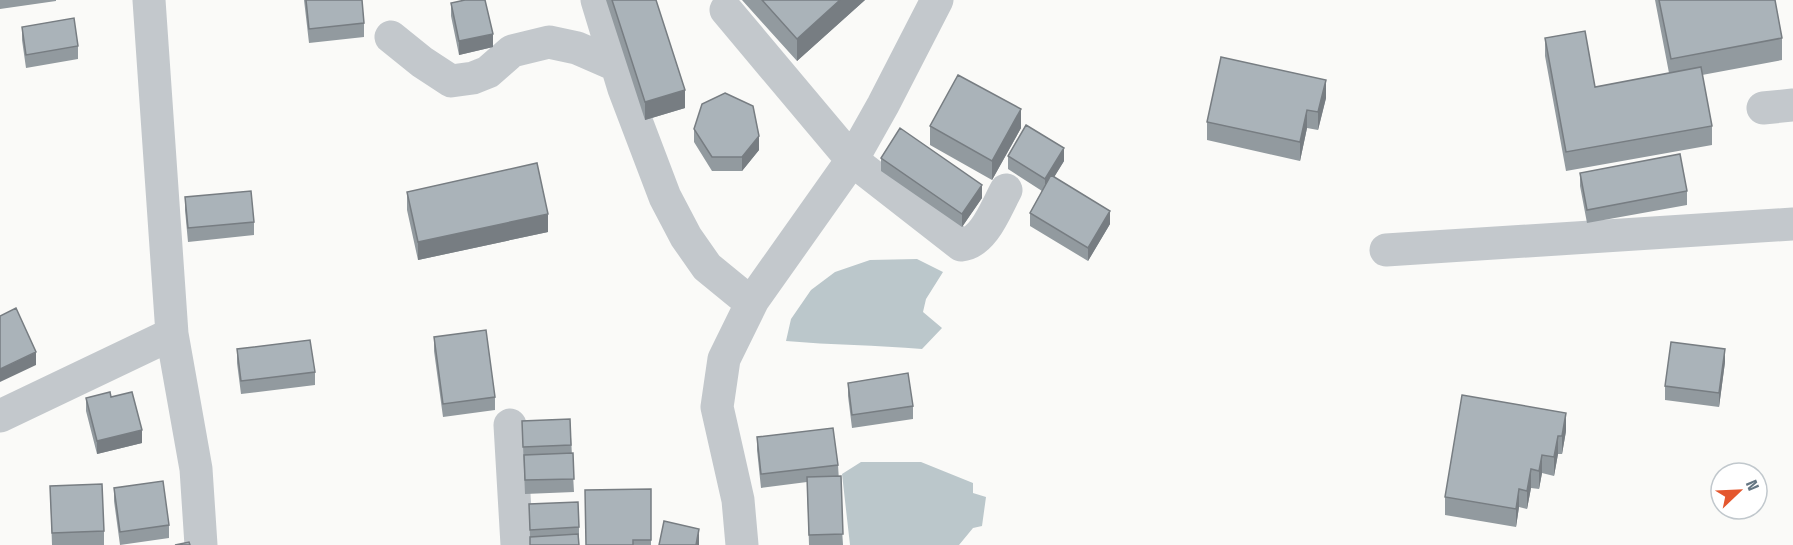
<svg xmlns="http://www.w3.org/2000/svg" width="1793" height="545" viewBox="0 0 1793 545" font-family="'Fira Sans Condensed',sans-serif">
<rect width="100%" height="100%" fill="#fafaf8"/>
<path fill="#bbc7cb" d="M917,259L943,272L926,299L923,312L942,328L922,349C877,345 831,345 786,341L791,319L811,290L835,272L870,260Z
M861,462H921L973,483V493L986,497L982,526L973,528L959,545H850L842,474Z"/>
<g fill="none" stroke-linecap="round" stroke-linejoin="round">
<path stroke="#c3c8cc" stroke-width="33" d="M149,0L172,334L196,469L201,545
M597,0L624,89L665,197L686,237L707,267L751,303
M726,10L852,160L961,245C984,243 996,208 1006,190
M391,37L422,62L451,81L473,78L488,72L512,51L549,42L577,48L616,65
M1763,108L1793,105
M1386,250L1793,224
M0,416L172,334
M510,425L517,545
M742,545L738,500L717,407L724,359L753,300L852,160L883,105L937,0"/>
</g>
<path fill="#929a9f" d="M0,0H56V1L0,9Z
M304,0H362L364,23V37L309,43Z
M606,0H656L685,108L645,120Z
M742,0H865L797,61Z
M1655,0H1775L1782,38V60L1702,75L1712,126V145L1566,171L1545,56V38L1595,87L1669,73Z
M451,3L493,47L459,55L451,16Z
M22,27L78,46V59L26,68L22,40Z
M1326,98L1318,130L1307,128L1300,161L1207,140V122Z
M930,126L1021,128L992,180L930,145Z
M694,129L759,150L742,171H712L694,142Z
M1008,156L1064,161L1054,177L1110,224L1088,261L1030,226V213L1042,191L1008,169Z
M881,158L982,198L962,227L881,171Z
M1580,173L1687,191V205L1587,223L1580,186Z
M407,192L548,232L418,260L407,210Z
M185,197L254,222V235L188,242L185,210Z
M434,337L495,397V410L443,417L434,351Z
M237,349L315,372V385L241,394L237,363Z
M1725,362L1719,407L1665,400V386Z
M848,383L913,406V419L852,428L848,396Z
M111,397L142,443L97,454L86,411V398Z
M570,419L574,492L525,494L522,421Z
M1566,431L1562,454H1558L1554,476L1542,473L1539,489L1531,488L1527,509L1519,507L1516,527L1445,515V497Z
M757,437L838,465L843,545H809L807,482L761,488L757,450Z
M50,486L104,531V545H52Z
M114,488L169,525V538L120,545L114,501Z
M651,489V545H586Z
M529,504L579,527V545L530,537Z"/>
<path fill="#777d82" d="M840,0H865L797,61V39Z
M493,34V47L459,55V41Z
M1326,80V98L1318,130V112Z
M685,90V108L645,120V102Z
M1021,109V128L992,180V161Z
M1307,110V128L1300,161V142Z
M759,136V150L742,171V157Z
M1064,148V161L1045,192V179Z
M982,185V198L962,227V214Z
M1110,211V224L1088,261V248Z
M548,214V232L418,260V242Z
M1725,349V362L1719,407V393Z
M36,352V365L0,382V369Z
M1566,413V431L1562,454V436Z
M142,430V443L97,454V441Z
M1558,436V454L1554,476V457Z
M1542,455V473L1539,489V471Z
M1531,469V488L1527,509V491Z
M1519,489V507L1516,527V509Z
M699,529V545H696Z"/>
<path fill="#aab3b9" stroke="#777d82" stroke-width="1.5" d="M306,0H362L364,23L309,29Z
M465,0H485L493,34L459,41L451,3Z
M612,0H656L685,90L645,102Z
M762,0H840L797,39Z
M1659,0H1775L1782,38L1671,59Z
M74,18L78,46L26,55L22,27Z
M1585,31L1595,87L1701,67L1712,126L1566,152L1545,38Z
M1221,57L1326,80L1318,112L1307,110L1300,142L1207,122Z
M958,75L1021,109L992,161L930,126Z
M725,93L753,106L759,136L742,157H712L694,129L702,104Z
M1026,125L1064,148L1045,179L1008,156Z
M900,128L982,185L962,214L881,158Z
M1680,154L1687,191L1587,210L1580,173Z
M537,163L548,214L418,242L407,192Z
M1051,175L1110,211L1088,248L1030,213Z
M251,191L254,222L188,228L185,197Z
M16,308L36,352L0,369V316Z
M486,330L495,397L443,404L434,337Z
M310,340L315,372L241,381L237,349Z
M1671,342L1725,349L1719,393L1665,386Z
M908,373L913,406L852,415L848,383Z
M110,392L111,397L132,392L142,430L97,441L86,398Z
M1462,395L1566,413L1562,436H1558L1554,457L1542,455L1539,471L1531,469L1527,491L1519,489L1516,509L1445,497Z
M570,419L571,445L523,447L522,421Z
M833,428L838,465L761,474L757,437Z
M573,453L574,479L525,480L524,455Z
M841,476L843,534L809,535L807,477Z
M163,481L169,525L120,532L114,488Z
M102,484L104,531L52,533L50,486Z
M651,489V540H633V545H586L585,490Z
M578,502L579,527L530,530L529,504Z
M664,521L699,529L696,545H659Z
M578,534L579,545H530V537Z
M189,542L190,545H175Z"/>
<g transform="translate(1739 491) rotate(67)"><circle r="28" fill="#ffffff" stroke="#c1c8cd" stroke-width="1.5"/>
<path d="M0-4.5L10 22L0 15L-10 22Z" fill="#e4572e"/>
<text y="-9" font-size="16" font-weight="bold" text-anchor="middle" fill="#657683">N</text>
</g>
</svg>
